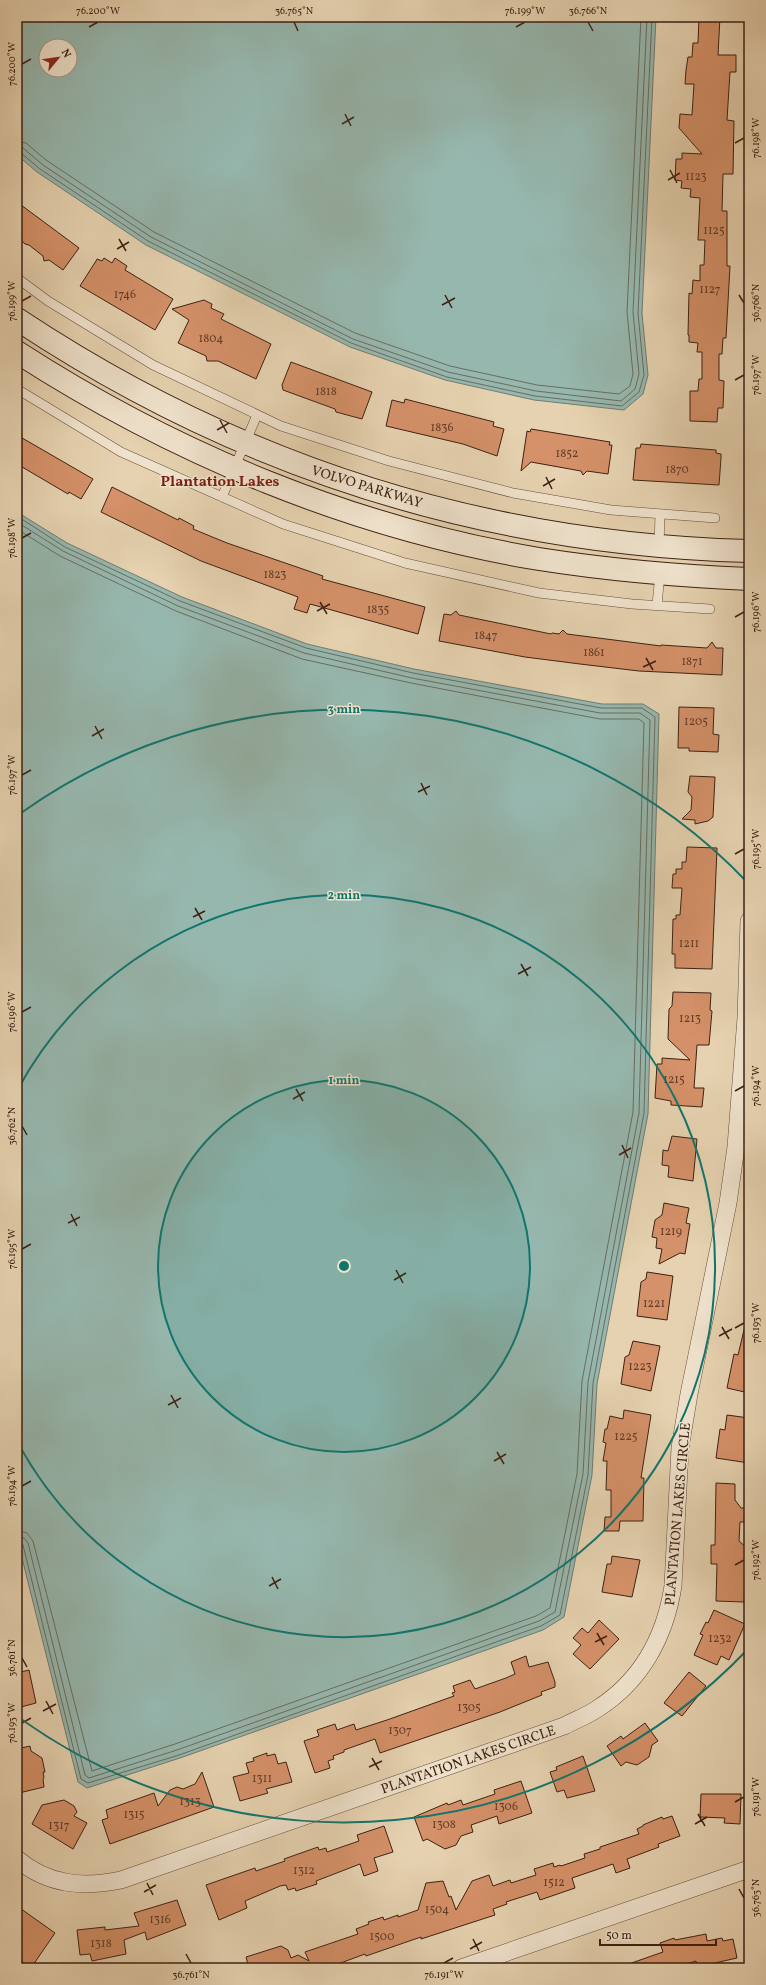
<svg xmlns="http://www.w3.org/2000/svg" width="766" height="1985" viewBox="0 0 766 1985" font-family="Vollkorn,serif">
<rect width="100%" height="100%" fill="#e6d2b0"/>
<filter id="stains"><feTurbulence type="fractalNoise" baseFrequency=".005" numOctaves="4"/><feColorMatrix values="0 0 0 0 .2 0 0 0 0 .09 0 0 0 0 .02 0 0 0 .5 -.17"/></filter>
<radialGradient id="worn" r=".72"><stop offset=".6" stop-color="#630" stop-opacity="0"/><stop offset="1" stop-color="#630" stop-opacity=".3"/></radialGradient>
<path fill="#96b7ae" stroke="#727b70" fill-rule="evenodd" d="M17,17H656L642,313L648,375L643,394L624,410L534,400L445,380L350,347L146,245L37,172L17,155ZM46,46H70V70H46Z
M17,512L67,543L182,597L307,644L414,669L602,704H643L659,714L648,1114L597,1384L592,1475L564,1617L543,1630L180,1758L87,1788L78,1782L17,1538Z"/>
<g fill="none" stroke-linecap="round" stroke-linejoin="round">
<path stroke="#6a6c60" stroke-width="1" d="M17,141L26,143L46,160L154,232L355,333L450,366L537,385L619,394L630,386L633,374L627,312L641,17
M17,147L23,148L43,165L151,237L353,339L448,372L536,391L621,401L635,389L639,374L633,312L647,17
M17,152L21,153L40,169L148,241L351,343L447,377L535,396L622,406L639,392L644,375L638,313L652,17
M17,516L65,547L180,601L306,648L413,673L601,708H642L655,717L644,1113L593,1383L588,1475L560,1615L541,1626L179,1755L88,1783L81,1779L23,1545L21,1542L17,1541
M17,522L63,551L178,606L304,653L412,678L600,713H640L650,720L639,1113L588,1382L583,1474L555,1612L539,1621L177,1750L89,1778L85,1775L28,1543L24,1538L17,1536
M17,529L60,556L176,611L302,659L411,683L531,706L600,719H639L644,723L633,1112L582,1381L577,1474L550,1608L536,1616L175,1744L92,1771L33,1541L27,1533L17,1530"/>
</g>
<path fill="#d59169" stroke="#3d2113" d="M699,17H720L718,55H736V72H730L727,120L734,121L733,174H723L722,211H727V266H730L726,338H723L722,354H719V380L724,381L723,408H718L717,422L690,421V391H698L699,379H702V352H697L698,343L689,342V335H688L689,293L692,294L693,280L700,281V265H704L705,240H698L700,198L690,197L691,189L681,188L682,181L675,180L676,159H682V153L702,154L679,128L680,114L692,115L694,84H685L686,70L688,57H692L693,43H698Z
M17,202L79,248L63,270L49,260L44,261L43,256L29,245L25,244L17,236Z
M104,258L112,263L115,258L127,266L125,270L173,299L155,330L80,286L96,261L97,259L102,261Z
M204,300L212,304L211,308L224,314L221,319L271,344L256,379L218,361H207L206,356L178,343L189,320L172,309Z
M291,362L372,392L362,419L336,412L335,409L283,390L282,385Z
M405,399L494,422L493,426L504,429L497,456L463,444L386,426L392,400L404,403Z
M531,429L610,442L609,445H612L608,474L587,471L583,475L581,471L531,462L521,471L527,431L530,432Z
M17,435L93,479L81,499L69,492L68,494L17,464Z
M641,444L716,450V453L721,454V458L719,485L633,480L636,448H640Z
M112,487L178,520L179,518L194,526L193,529L227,543L323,576L322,579L425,607L418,634L310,604L307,613L294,609L298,597L201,561L101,512Z
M456,611L459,615L551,634L552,633L559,634L563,630L567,634L661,646V645L707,648L712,642L716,648H723L722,675L639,671L580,664L525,657L439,641L444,614L451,615Z
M679,707L714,708L713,734L719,735L718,752L689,751V748H678Z
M690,776L715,777L713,817L708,821L695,824V820L682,819L691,810L692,797L688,792Z
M687,847L717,848L712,969L675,968V954H672L673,919H676V915H680L682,888H672L673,874H676V869H682V862H686Z
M673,992L711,993L710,1010L712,1011L709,1045H697L694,1088H704L702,1107L671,1105V1101L655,1098L657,1064H662V1058L690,1060L668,1039L669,1009L672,1006Z
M672,1136L697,1139L693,1181L668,1177L669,1166L662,1165L663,1150L668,1151Z
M664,1203L689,1208L686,1223L690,1224L685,1254L680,1253L659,1264L662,1249L656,1248L657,1238L652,1237L655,1220L662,1215Z
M647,1272L673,1276L667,1320L637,1316L641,1282L646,1279Z
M744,1330L749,1331V1393L727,1388L734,1354L738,1355Z
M633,1341L660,1346L651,1391L621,1384L625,1357L629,1355Z
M624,1410L651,1415L641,1478H644L643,1521H620L619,1531H604L605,1517H611V1490H606L607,1461H603L606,1443L603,1442L605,1429H607L610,1416L623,1419Z
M727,1415L749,1418V1463L716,1458L720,1429L725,1430Z
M716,1483L735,1484V1500L741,1508H745L744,1522H740L739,1541L748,1549L749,1586L745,1590L744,1602L716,1601L717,1564H711V1545H715Z
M612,1556L640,1560L632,1597L602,1592L607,1564H611Z
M714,1610L745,1624L729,1660L721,1656L717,1665L694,1655L703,1635L700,1634L706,1622L708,1623Z
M599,1620L619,1639L590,1669L573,1654L581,1645L573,1638L582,1628L588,1633Z
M526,1656L529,1667L548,1662L555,1682V1687L541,1692L542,1695L500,1712L380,1753L375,1739L344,1750V1752L333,1756L334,1759L328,1761L330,1768L315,1773L304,1741L319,1736L317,1730L335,1724L337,1730L354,1724L356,1730L387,1720L454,1696L452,1693L455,1692L453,1686L470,1680L475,1689L506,1678L515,1674L511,1662Z
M29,1670L36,1703L17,1708V1673Z
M689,1672L706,1686L682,1716L664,1703Z
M645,1723L658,1741L652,1745L649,1757L637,1765L626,1762L621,1766L607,1746L621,1736L623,1739Z
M30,1746L31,1751L42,1758L45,1772H43L44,1778L43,1779L44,1787L19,1793L17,1785V1749Z
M267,1753V1756L275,1754L278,1764L286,1762L292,1782L266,1789L268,1793L240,1801L233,1777L249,1773L246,1763L254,1761L253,1758Z
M583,1756L595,1791L567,1798L564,1790L557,1792L550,1772L557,1770L556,1767Z
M202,1772L214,1807L110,1844L102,1820L108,1818L106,1810L154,1793L158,1806L170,1790L177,1787L183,1789L195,1784Z
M521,1781L532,1813L499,1824L497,1816L471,1825L473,1832L461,1836L456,1845L445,1849L427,1839L423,1841L414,1817L447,1803L448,1805L461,1800L463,1805L495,1794L494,1790Z
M701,1794H741L740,1824L724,1823L725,1818L700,1817Z
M64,1800L74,1806L77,1812L74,1816L87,1823L73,1849L32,1824L42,1805Z
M672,1816L680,1836L658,1844L659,1847L627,1859L630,1868L616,1873L613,1864L572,1878L575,1888L540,1900L537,1892L506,1902L507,1904L493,1909L495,1915L421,1939V1937L366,1956L365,1954L338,1964L341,1968H249L246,1957L281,1946L288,1950L291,1958L298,1955L309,1961L305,1952L358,1934L356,1929L369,1924L368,1922L383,1917L384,1920L398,1915V1917L418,1910L426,1883L443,1881L449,1897L451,1896L456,1910L472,1881L489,1875L493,1886L510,1880L511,1883L536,1875L534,1869L553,1863L554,1867L560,1865L561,1866L585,1858L584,1854L600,1849V1847L639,1834L637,1829L643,1826V1825L662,1817L663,1819Z
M384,1826L393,1852L374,1858L378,1871L364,1876L360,1864L316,1881L317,1884L296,1891L295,1888L288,1890L286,1885L280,1886L245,1901L247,1908L219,1920L206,1885L255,1868L256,1871L285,1861L284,1859L318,1847L319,1850L326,1848L327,1852L359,1841L357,1835Z
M177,1900L186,1925L147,1940L145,1932L124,1940L126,1954L92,1961L90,1954L80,1955L77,1930L105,1927V1930L139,1926L134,1913Z
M17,1906L55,1933L31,1968L17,1958Z
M706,1934L707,1941L722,1938L723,1941L733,1939L737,1958L697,1967L696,1961L674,1968H623V1966L663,1952L660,1943L674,1938L675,1940Z"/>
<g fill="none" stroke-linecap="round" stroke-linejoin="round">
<g stroke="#674d3a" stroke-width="10">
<path id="lane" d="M17,278L48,301L153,365L281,426L389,461L513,493L611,510L715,518
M17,389L121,452L283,524L405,563L539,593L632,604L710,609
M222,497L257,415
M659,546L660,514
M657,605L660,574"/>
</g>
<g stroke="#674d3a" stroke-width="18">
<path id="street" d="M17,1859C48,1885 83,1888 121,1880L564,1726C575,1720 587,1716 597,1709C641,1681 665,1637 673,1586L680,1448L689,1394L728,1203L736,1147L746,1018L749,921
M461,1968L749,1869"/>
</g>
<g stroke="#3d2113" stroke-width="24">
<path id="secondary" d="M17,319C238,466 484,544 749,551
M17,352C175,454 353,528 539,559C609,570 679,576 749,579"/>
</g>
<use href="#lane" stroke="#efe2cc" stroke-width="9"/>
<use href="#street" stroke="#efe2cc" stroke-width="17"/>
<use href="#secondary" stroke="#efe2cc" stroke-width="22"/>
</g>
<path fill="none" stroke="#3d2113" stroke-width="1.5" d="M294,22L298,31M588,22L593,31M89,27L98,22M516,27L525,22M22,64L31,59M345,114L351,126M342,124L354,117M735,143L744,138M670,170L677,183M668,180L680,173M119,239L126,251M117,249L129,242M445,295L452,308M739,295L744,303M22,301L31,296M442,305L455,298M735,380L744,375M220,420L227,433M217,430L229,423M546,477L552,489M543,486L555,479M22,538L31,533M320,602L327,614M317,611L330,604M735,617L744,612M646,658L653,670M643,667L656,661M95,726L102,739M92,736L104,729M22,775L31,770M421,783L427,795M418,792L430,786M735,854L744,849M195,908L202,920M193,917L205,911M521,964L528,976M518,974L531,967M22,1012L31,1007M296,1089L303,1101M735,1091L744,1086M293,1099L305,1092M22,1126L27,1135M622,1145L628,1158M619,1155L631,1148M71,1214L77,1226M68,1223L80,1217M22,1249L31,1244M396,1270L403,1283M394,1280L406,1273M722,1327L729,1339M735,1328L744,1323M719,1336L732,1329M171,1395L178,1408M168,1405L181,1398M497,1452L504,1464M494,1461L506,1454M22,1486L31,1481M735,1565L744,1560M272,1577L278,1589M269,1586L281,1579M597,1633L604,1645M595,1642L607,1636M22,1658L27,1667M46,1701L53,1714M43,1711L56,1704M22,1723L31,1718M372,1758L379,1770M369,1767L382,1761M735,1802L744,1797M698,1814L705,1826M695,1824L707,1817M147,1883L153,1895M739,1889L744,1898M144,1892L156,1885M473,1939L479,1951M470,1949L482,1942M186,1954L191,1963M444,1963L453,1958"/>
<circle cx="344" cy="1266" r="186" fill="#0f766e" fill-opacity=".12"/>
<g fill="none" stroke="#0f766e" stroke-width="2">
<circle cx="344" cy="1266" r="186"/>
<path d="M18 1089A371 371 0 1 1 18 1443"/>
<path d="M748 1649A557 557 0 0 1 21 1719M21 813A557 557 0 0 1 748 883"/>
</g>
<g text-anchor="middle" stroke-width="3" stroke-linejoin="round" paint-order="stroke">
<g font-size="12" fill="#633d28">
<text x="696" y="180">1123</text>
<text x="714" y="234">1125</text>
<text x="710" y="293">1127</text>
<text x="125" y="298">1746</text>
<text x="211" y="342">1804</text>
<text x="326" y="395">1818</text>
<text x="442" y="431">1836</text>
<text x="567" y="457">1852</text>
<text x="677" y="473">1870</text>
<text x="275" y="578">1823</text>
<text x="378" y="613">1835</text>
<text x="486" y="639">1847</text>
<text x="594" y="656">1861</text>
<text x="692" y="665">1871</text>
<text x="696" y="725">1205</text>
<text x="689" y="947">1211</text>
<text x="690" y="1022">1213</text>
<text x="674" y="1083">1215</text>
<text x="671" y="1235">1219</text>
<text x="654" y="1307">1221</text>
<text x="640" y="1370">1223</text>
<text x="626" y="1440">1225</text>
<text x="720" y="1642">1232</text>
<text x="469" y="1711">1305</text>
<text x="400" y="1734">1307</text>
<text x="262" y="1782">1311</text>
<text x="190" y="1805">1313</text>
<text x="506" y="1810">1306</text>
<text x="134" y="1818">1315</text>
<text x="444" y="1828">1308</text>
<text x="59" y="1829">1317</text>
<text x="304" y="1874">1312</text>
<text x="554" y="1886">1512</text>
<text x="437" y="1913">1504</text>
<text x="160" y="1923">1316</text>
<text x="382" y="1940">1500</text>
<text x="101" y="1947">1318</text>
</g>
<g font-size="14" fill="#3d2113" stroke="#efe2cc">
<text transform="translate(367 486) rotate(17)" y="5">VOLVO PARKWAY</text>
<text transform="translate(677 1514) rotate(-85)" y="5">PLANTATION LAKES CIRCLE</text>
<text transform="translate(468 1759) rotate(-19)" y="5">PLANTATION LAKES CIRCLE</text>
</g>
<g font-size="15" font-weight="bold" fill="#7a1f14" stroke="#efe2cc">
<text x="220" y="486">Plantation Lakes</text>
</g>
</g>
<circle cx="344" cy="1266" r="6" fill="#0f766e" stroke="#efe2cc" stroke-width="2"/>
<g font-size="12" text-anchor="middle" font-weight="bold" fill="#0f766e" stroke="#efe2cc" stroke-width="3" stroke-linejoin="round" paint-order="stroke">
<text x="344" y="713">3 min</text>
<text x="344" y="899">2 min</text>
<text x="344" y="1084">1 min</text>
</g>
<rect width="766" height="1985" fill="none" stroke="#e6d2b0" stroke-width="44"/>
<g transform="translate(58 58) rotate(61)"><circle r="19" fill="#efe2cc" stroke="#a89582"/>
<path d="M0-3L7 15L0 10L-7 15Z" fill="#8f2418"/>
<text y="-6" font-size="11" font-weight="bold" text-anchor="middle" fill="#3d2113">N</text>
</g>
<path d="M600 1939v6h116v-6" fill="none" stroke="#3d2113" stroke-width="2"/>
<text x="606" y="1939" font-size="12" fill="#3d2113" stroke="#efe2cc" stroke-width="3" paint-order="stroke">50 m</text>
<rect x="22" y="22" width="722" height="1941" fill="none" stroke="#3d2113" stroke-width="1.5"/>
<g font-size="10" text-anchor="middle" fill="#3d2113">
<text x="98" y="14">76.200°W</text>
<text x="294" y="14">36.765°N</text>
<text x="525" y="14">76.199°W</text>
<text x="588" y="14">36.766°N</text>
<text transform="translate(11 64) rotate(-90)" y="4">76.200°W</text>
<text transform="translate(755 138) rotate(-90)" y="4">76.198°W</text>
<text transform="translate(11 301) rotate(-90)" y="4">76.199°W</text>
<text transform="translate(755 303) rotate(-90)" y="4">36.766°N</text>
<text transform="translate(755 375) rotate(-90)" y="4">76.197°W</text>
<text transform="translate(11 538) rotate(-90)" y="4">76.198°W</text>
<text transform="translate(755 612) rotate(-90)" y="4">76.196°W</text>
<text transform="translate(11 775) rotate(-90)" y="4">76.197°W</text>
<text transform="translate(755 849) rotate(-90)" y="4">76.195°W</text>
<text transform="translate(11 1012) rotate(-90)" y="4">76.196°W</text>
<text transform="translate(755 1086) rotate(-90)" y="4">76.194°W</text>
<text transform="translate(11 1126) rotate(-90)" y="4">36.762°N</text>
<text transform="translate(11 1249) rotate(-90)" y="4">76.195°W</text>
<text transform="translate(755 1323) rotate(-90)" y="4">76.193°W</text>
<text transform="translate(11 1486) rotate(-90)" y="4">76.194°W</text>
<text transform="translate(755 1560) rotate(-90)" y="4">76.192°W</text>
<text transform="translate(11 1658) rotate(-90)" y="4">36.761°N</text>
<text transform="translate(11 1723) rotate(-90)" y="4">76.193°W</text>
<text transform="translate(755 1797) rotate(-90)" y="4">76.191°W</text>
<text transform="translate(755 1898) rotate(-90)" y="4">36.763°N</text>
<text x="191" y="1978">36.761°N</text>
<text x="444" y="1978">76.191°W</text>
</g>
<rect width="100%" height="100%" filter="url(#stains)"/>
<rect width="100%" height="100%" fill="url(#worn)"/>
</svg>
